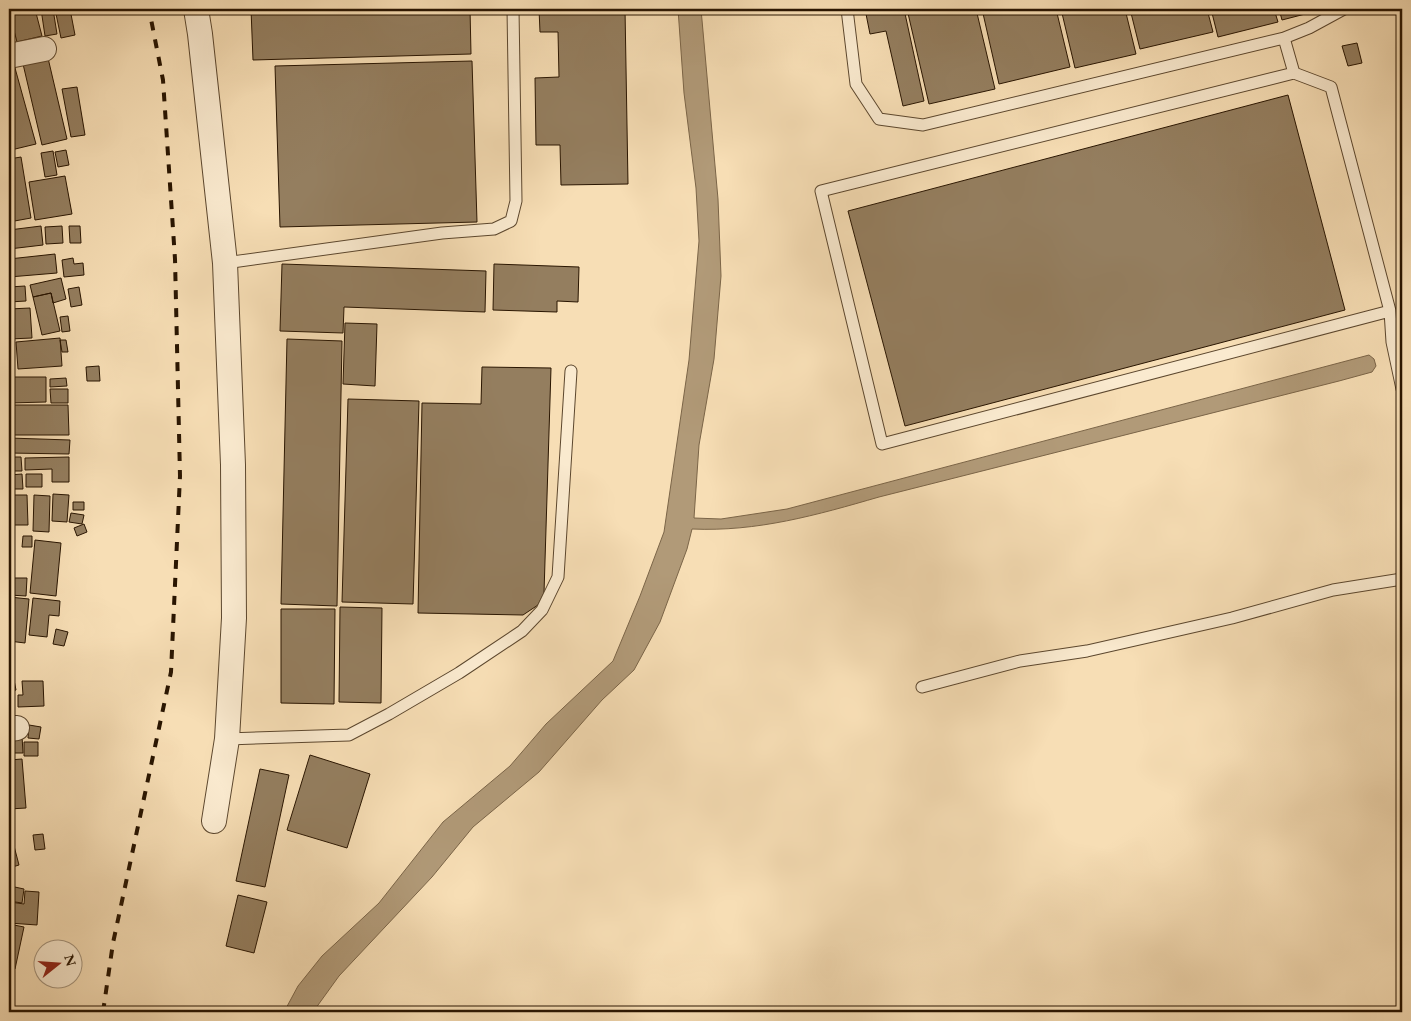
<svg xmlns="http://www.w3.org/2000/svg" width="1411" height="1021" viewBox="0 0 1411 1021" font-family="'EB Garamond',serif">
<rect width="100%" height="100%" fill="#f7deb5"/>
<filter id="stains"><feTurbulence type="fractalNoise" baseFrequency=".004" numOctaves="4"/><feColorMatrix values="0 0 0 0 .2 0 0 0 0 .09 0 0 0 0 .02 0 0 0 .5 -.17"/></filter>
<radialGradient id="worn" r=".72"><stop offset=".6" stop-color="#630" stop-opacity="0"/><stop offset="1" stop-color="#630" stop-opacity=".3"/></radialGradient>
<path fill="#b19a78" stroke="#7b6548" d="M678,9H701L718,199L721,276L714,359L699,445L694,518L721,519L787,509L1369,355L1374,359L1376,366L1372,372L1339,381L879,497C817,515 757,532 692,529L687,549L660,622L634,670L602,700L539,772L473,827L432,877L339,976L313,1012H284L298,986L322,956L379,903L443,822L510,766L546,724L613,661L640,596L664,532L689,360L699,241L696,188L684,93Z"/>
<path fill="#947e5f" stroke="#291501" d="M35,9L42,36L17,42L10,15Z
M41,9H53L57,34L45,36Z
M55,9H70L75,35L61,38Z
M251,9H470L471,54L253,60Z
M539,9H625L628,184L561,185L560,145H536L535,78L559,77L558,32H540Z
M865,9H904L924,101L903,106L886,31L870,34Z
M907,9H976L995,89L929,104Z
M982,9H1056L1070,67L999,84Z
M1061,9H1125L1136,54L1075,68Z
M1130,9H1207L1213,32L1140,49Z
M1211,9H1274L1278,22L1218,37Z
M1279,9H1308L1309,13L1282,20Z
M12,26L14,42H9V27Z
M1357,43L1362,63L1348,66L1342,46Z
M48,58L67,139L42,145L23,64Z
M472,61L477,222L280,227L275,66Z
M15,68L36,144L11,150L9,142V70Z
M77,87L85,135L71,137L62,89Z
M1288,95L1345,310L905,426L848,211Z
M66,150L69,165L58,167L55,152Z
M53,151L57,175L45,177L41,153Z
M21,157L31,218L9,222V159Z
M65,176L72,214L35,220L29,182Z
M41,226L43,245L9,249V230Z
M62,226L63,243L46,244L45,227Z
M69,226H80L81,243H70Z
M55,254L57,273L9,277V259Z
M73,258L74,264L83,263L84,275L64,277L62,260Z
M282,264L486,271L485,312L344,307L343,333L280,331Z
M494,264L579,267L578,302L557,301V312L493,310Z
M61,278L66,299L53,303L51,293L33,297L30,285Z
M25,286L26,301L9,302V287Z
M79,287L82,305L71,307L68,289Z
M51,293L60,331L42,335L33,297Z
M30,308L32,338L9,339V309Z
M68,316L70,331L62,332L60,317Z
M345,323L377,324L375,386L343,384Z
M60,338L62,366L18,369L16,342Z
M287,339L342,341L337,606L281,604Z
M60,340H66L68,352H62Z
M99,366L100,381H87L86,367Z
M482,367L551,368L544,593L538,605L523,615L418,613L422,403L481,404Z
M9,377H46V402L9,403Z
M66,378L67,386L50,387V379Z
M50,389H68V403H51Z
M348,399L419,401L413,604L342,602Z
M9,405H68L69,435H9Z
M9,438L70,440L69,454L9,453Z
M9,457H21L22,471H9Z
M69,457V482H52V469L25,470V458Z
M22,474L23,489H9V475Z
M26,474H42V487H26Z
M53,494L69,495L67,522L52,521Z
M11,495H27L28,525H12Z
M34,495L50,496L49,532L33,531Z
M73,502H84V510H73Z
M71,513L84,515L82,524L69,522Z
M84,524L87,532L77,536L74,528Z
M9,536H13L10,567H9Z
M23,536H32V547H22Z
M35,540L61,543L56,596L30,593Z
M9,578H27L26,596L9,595Z
M9,597L29,599L25,643L9,641Z
M33,598L60,601L59,616L49,615L47,637L29,635Z
M340,607L382,608L381,703L339,702Z
M281,609H335L334,704L281,703Z
M56,629L68,632L64,646L53,644Z
M9,675H13L16,690L9,692Z
M22,681H43L44,706L18,707V695H23Z
M29,725L41,727L39,739L28,738Z
M9,736H22L23,753H9Z
M24,742H38V756H24Z
M310,755L370,774L347,848L287,830Z
M22,759L26,808L9,809V760Z
M260,769L289,775L265,887L236,881Z
M43,834L45,849L35,850L33,835Z
M14,846L19,865L9,868V847Z
M10,886L24,889L22,903L9,901Z
M25,891L39,892L37,925L9,923L10,902L24,904Z
M238,895L267,902L254,953L226,946Z
M9,924L24,927L15,969L9,967Z"/>
<g fill="none" stroke-linecap="round" stroke-linejoin="round">
<g stroke="#5c472e" stroke-width="13">
<path id="lane" d="M847,9L856,84L879,119L923,125L1284,38L1309,28L1344,9
M1284,38L1294,73L1331,87L1390,311L882,444L821,191L1294,73
M225,263L442,233L494,229L511,221L516,201L513,9
M1390,311L1392,342L1402,389
M922,687L1020,661L1087,651L1232,618L1333,590L1402,579
M227,739L349,735L389,714L459,673L522,631L542,610L558,577L571,371"/>
</g>
<g stroke="#5c472e" stroke-width="26">
<path id="street" d="M196,9L200,34L225,263L233,465L234,618L227,739L214,821
M9,56L44,49
M9,729L17,728"/>
</g>
<use href="#lane" stroke="#faeacf" stroke-width="11"/>
<use href="#street" stroke="#faeacf" stroke-width="24"/>
<path stroke="#291501" stroke-width="4" stroke-dasharray="9 9" stroke-linecap="butt" d="M103,1012L113,943L171,672L180,476L175,259L163,80L149,9"/>
</g>
<rect width="1411" height="1021" fill="none" stroke="#f7deb5" stroke-width="30"/>
<rect x="10" y="10" width="1391" height="1001" fill="none" stroke="#291501" stroke-width="2.5"/>
<rect x="15" y="15" width="1381" height="991" fill="none" stroke="#291501"/>
<g transform="translate(58 964) rotate(73)"><circle r="24" fill="#faeacf" stroke="#a6957d"/>
<path d="M0-4L9 19L0 12L-9 19Z" fill="#8f2418"/>
<text y="-8" font-size="14" font-weight="bold" text-anchor="middle" fill="#291501">N</text>
</g>
<rect width="100%" height="100%" filter="url(#stains)"/>
<rect width="100%" height="100%" fill="url(#worn)"/>
</svg>
